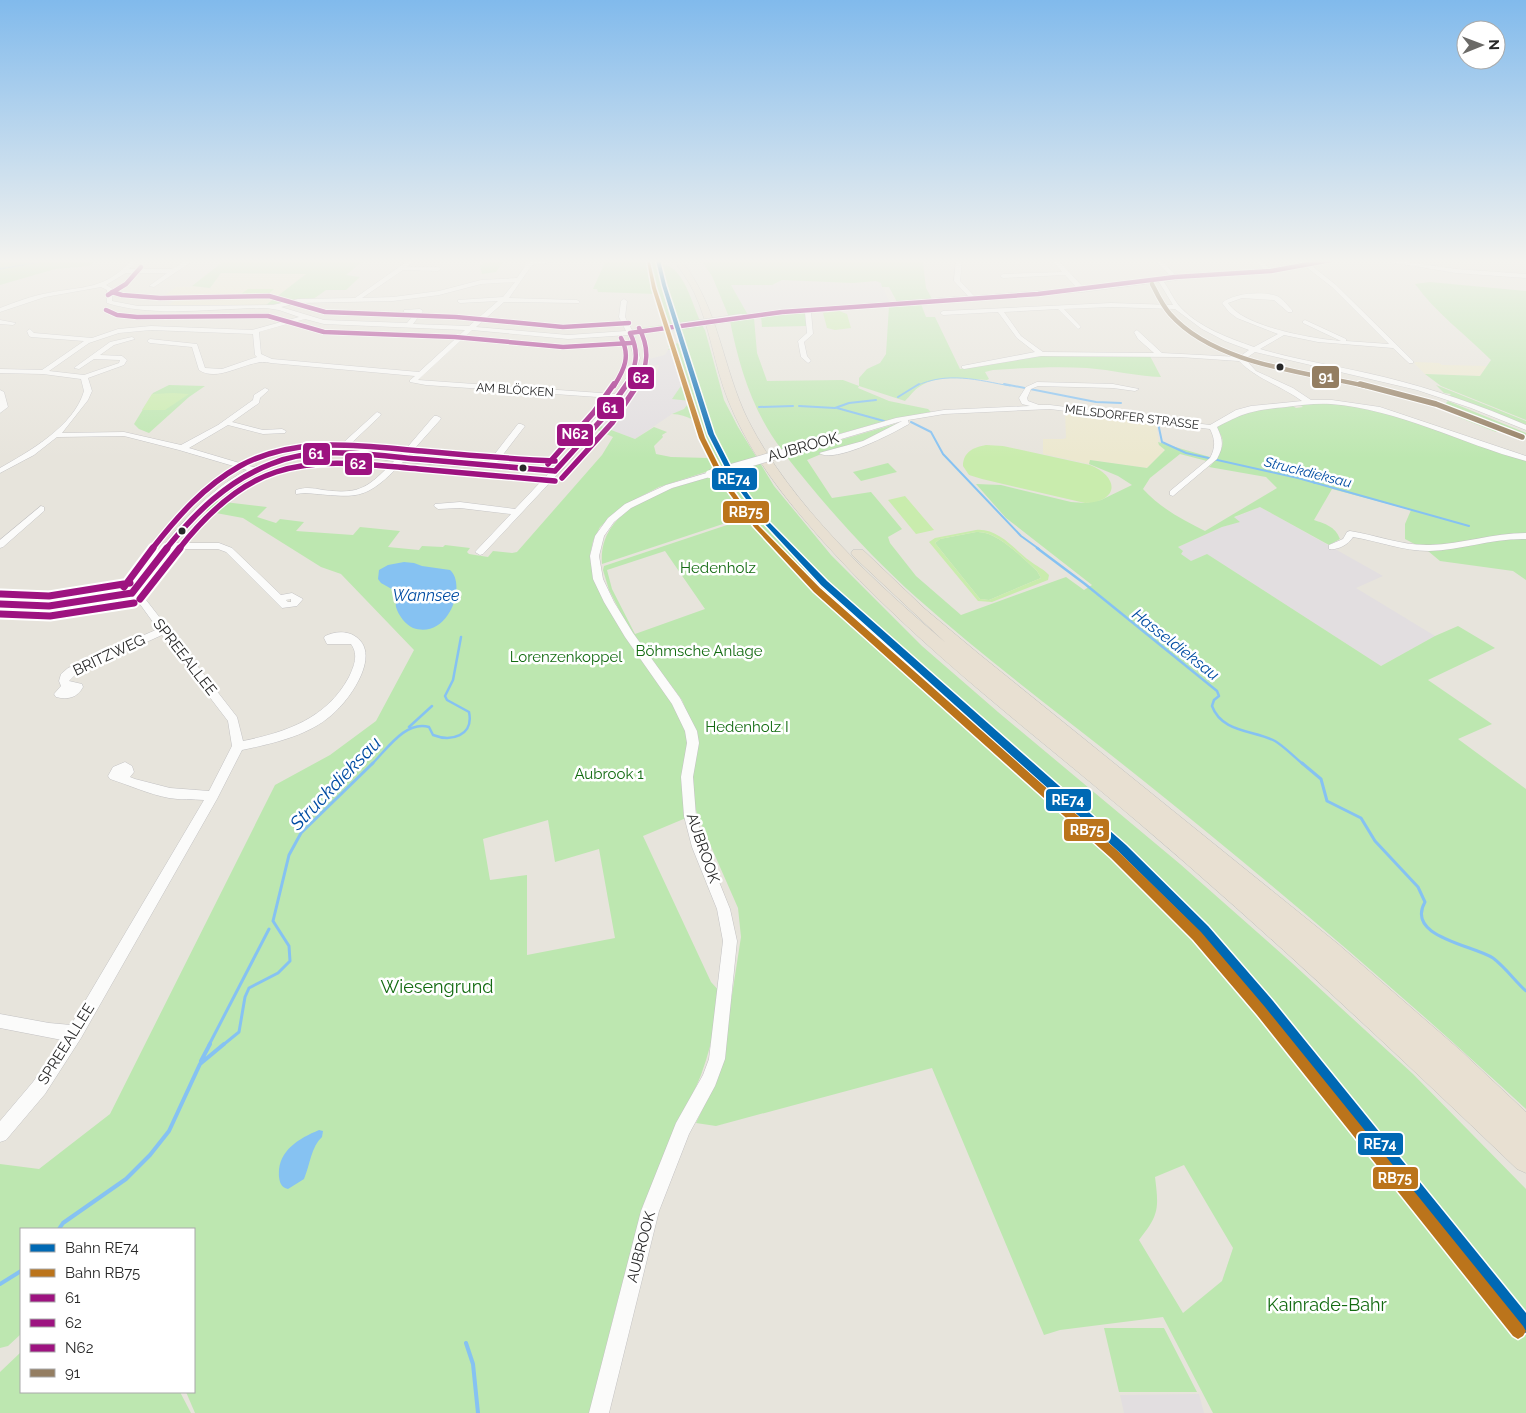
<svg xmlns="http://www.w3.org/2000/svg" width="1526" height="1413" viewBox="0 0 1526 1413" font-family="Raleway,sans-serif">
<rect width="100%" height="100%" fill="#e7e4dc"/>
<path fill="#e2dee0" d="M782,280L853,283L876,281L881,283L890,303L748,315L731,285H772Z
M668,350H675L685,380L673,399L690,401L684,409L672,414L635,439L598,425L637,372L657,373L659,365L640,366L641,361L665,355Z
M1260,507L1383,576L1356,588L1435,636L1381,666L1207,554L1191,561L1180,554L1178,547L1222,527L1239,522L1233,518Z
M1199,1394L1204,1413H1124L1120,1395Z"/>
<path fill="#ece8cf" d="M221,273H273L307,274L266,305H168L176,300L174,299L177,297L165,295L176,287H190L192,286L210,288Z
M1416,362L1439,363L1442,365L1487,366L1480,376L1425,374L1414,363Z
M1065,410L1156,422L1159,445L1165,450L1147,468L1090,460L1089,464L1043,454V439H1063L1066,438Z"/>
<path fill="#bde7b0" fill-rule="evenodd" d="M0,260H96L89,266L55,269L0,285Z
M225,260H364L346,275L360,277L346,290H326L312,300L266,305L306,274L221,273L210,288L192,286Z
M486,260H504L496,272L482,274L480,266Z
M606,260H655L672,325L631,329L670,324L657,294L598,292L597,289H593Z
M701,260H925L923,263L926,288L932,299L897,302L889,287H882L881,283L876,281L853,283L782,280L772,285H731L748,315L729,317L712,276Z
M662,264C687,267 693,313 705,330L724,400L738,427L774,486L831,555L922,646L998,712L1180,864L1292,963L1413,1074L1526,1189V1315L1365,1113L1234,956L1158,876L839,591L775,528L757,506L729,466L713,431L678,324Z
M1430,282L1526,291V420L1441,386L1425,374L1480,376L1491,360C1466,335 1435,312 1415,284Z
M921,304L926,317H935L960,369L1034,356H1150L1161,377C1136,376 1112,370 1087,368C1056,366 1024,368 993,370L985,372L989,379L987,380C968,379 936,374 919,387C914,390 910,396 905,401L859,386L858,388L889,401L928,409L931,412L889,420L782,450C753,413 739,366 730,321L754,318L757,353L767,381L843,380L859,386V378L867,369L880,363L886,354L889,306Z
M802,312L805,314L807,326L762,327L761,316Z
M678,343L708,433L717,453L754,514L773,535L800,563L938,691L1166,897L1237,973L1301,1050L1526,1335V1413H1213L1163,1317L1060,1330L1044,1335L932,1068L716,1126L696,1123L720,1072L741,937L738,908L698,817L694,803L691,722L682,700L629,629L609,590L603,570L604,566L751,517L718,460C702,439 706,416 672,414L684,409L690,401L672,399L685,380L675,350H668L670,347L667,346ZM665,551L705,609L635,634L612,589L607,570ZM1184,1165L1233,1248L1222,1281L1183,1313L1139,1240C1159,1215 1159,1209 1155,1177Z
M169,385L205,386L189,397L149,433L139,429L134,424L153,393Z
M1436,385L1526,421V426L1449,396L1451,394L1444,393Z
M1448,401L1526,433V439L1501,429L1496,432L1458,417L1463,414L1442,407Z
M1299,404H1341L1377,410L1526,460V580L1513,571L1440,561L1428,551L1405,539V524L1411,510L1332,489L1314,520C1325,524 1335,526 1340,539L1329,545L1260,507L1234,517L1240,522L1222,527L1178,547L1183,551L1181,554L1191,561L1207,554L1381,666L1435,636L1458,626L1495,648L1428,680L1492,724L1458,739L1526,789V1109C1403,995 1276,887 1145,782C1069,721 990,663 917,598C869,555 826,507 786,456L902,422L867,440L833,449L807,460L832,498L871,492L902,529L888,537L890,543L916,576L961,615L1066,577L1084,590L1092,585L1006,518L976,484L1001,485L1071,502L1085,503L1101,500L1132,485L1118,476L1089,464L1090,460L1147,468L1165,450L1159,445L1158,442L1210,457L1207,461L1180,454L1150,478L1143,489C1160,508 1183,520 1205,531L1277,488L1266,477L1209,467C1216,460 1225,449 1222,438C1221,434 1218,431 1217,427C1236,411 1266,408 1291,405L1296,408L1303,407Z
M598,425L635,439L654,427L667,432L662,435L663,437L654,446L656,454L671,457L709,458L715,469L659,487L624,505L600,527L593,541L590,555L591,566L599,591L677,709L689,736L686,818L643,836L711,982L722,994C716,1021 711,1048 701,1075C689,1105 671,1134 660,1164C630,1245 610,1329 590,1413H195L186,1392H194V1229H21V1334L8,1346L0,1348V1164L39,1169L110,1114L275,785L330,755L376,721L414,650L341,574L321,567L243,518L205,511L216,501L267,507L257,517L276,523L280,519L304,522L296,531L353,535L360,527L400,531L388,547L419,550L422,546L443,547L445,545L470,548L467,552L469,554L488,557L493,551L512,553L517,552L602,455L613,437L595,429ZM548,820L555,862L599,849L615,938L527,955V875L490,880L483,839Z
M888,463L897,472L861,481L853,472Z
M718,475L725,489L729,488L743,511L738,519L602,564C597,504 675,487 718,475Z
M976,532C997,530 1022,558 1037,571L1041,578L989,600L980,599L935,543L940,539Z
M1104,1328H1164L1197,1392H1119Z
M21,1352V1392H180L191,1413H0V1372Z"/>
<path fill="#c9ecad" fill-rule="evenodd" d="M248,289H274L265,297H237Z
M839,311L847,314L851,328L835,330L827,328L823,313Z
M173,393L189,394L165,410H142L152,394Z
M986,445L1003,446L1090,465C1120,477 1119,502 1085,503L982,479L969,475L963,466C963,452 974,447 986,445Z
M905,496L934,530L916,534L888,500Z
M976,530C998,528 1014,549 1030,561C1036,566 1044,569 1049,575L1048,580L992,602L978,601L929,542L935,538ZM976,532C997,530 1022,558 1037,571L1041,578L989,600L980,599L935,543L940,539Z"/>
<path fill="#86c2f2" d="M404,562L414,563L422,566L450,570C467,584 449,640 413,628C406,625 398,615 396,607C395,602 398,597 397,592L381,583L378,579L379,570L388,565Z
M319,1130L323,1131L322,1137C311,1147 310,1165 304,1179L288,1189C281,1187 280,1183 279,1177C277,1151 298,1139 319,1130Z"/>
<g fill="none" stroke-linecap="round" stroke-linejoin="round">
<path stroke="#86c2f2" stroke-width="1" d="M0,269L51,260
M916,386C947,371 978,380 1010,386"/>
<path stroke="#86c2f2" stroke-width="2" d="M1004,384L1096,402L1121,403
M898,397L919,384
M799,406L835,408L849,403L876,400
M759,407L793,406
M837,408L884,421
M911,422L931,432L943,454L1021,536L1039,549
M1158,423L1162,442L1186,453L1298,478L1469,526
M1315,469V473
M1314,483L1315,476"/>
<path stroke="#86c2f2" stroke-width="2.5" d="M1037,548L1085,584L1217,691L1219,696L1214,700L1212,706C1222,733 1254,730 1275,741C1285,747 1294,757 1303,764
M409,727L432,706
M372,764C387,749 406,720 429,727L433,735C451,742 474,736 469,712L447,700L445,696L453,680L461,637"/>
<path stroke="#86c2f2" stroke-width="3" d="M1302,763L1321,779L1327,801L1361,818L1375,841L1418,887L1425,902C1405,937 1473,945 1493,958C1505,967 1515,981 1526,991
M209,1045L269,929
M223,1045L239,1032L245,997L249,988L278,973L290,961L289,946L273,921L289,855L301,833L373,763"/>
<path stroke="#86c2f2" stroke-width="4" d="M201,1061L210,1044
M59,1229L63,1223L126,1179L150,1155L169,1131L200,1064L224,1044
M0,1284L21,1271
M466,1343L473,1364L478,1413"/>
<g stroke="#c3c2c3" stroke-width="1">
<path id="minor" d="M131,260H137L129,269H172L187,260H194L154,287L149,286L167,273H126L106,285L113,289L112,301L138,306H184L273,305L298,299L355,298L409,260H416L407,267H438L441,269L438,271L403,270L362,298L393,297L439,291L481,280L517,278L529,260H566L532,265L509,298L577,300L580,302L579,303L504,302L476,327L568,335L626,331L619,317L621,301L624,299L627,301L625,317L632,330L672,325L675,327L634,334L640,358L635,374L622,396L570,461L483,554L480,555L475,552L511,514L460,508L438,509L434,506L435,504L460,502L515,509L549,473L403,462C363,503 358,497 305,493L296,494V490C305,487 313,488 323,490C361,495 368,487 394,461C375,459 356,456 337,455C265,455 218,489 175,543H219L232,548L281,595L292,593L303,599L297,606L282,608L226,552L218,549H171L138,592L143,596L237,717L243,741C287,732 327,718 349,677C354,666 359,655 351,644H327L324,638L325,636C334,632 342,631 351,634C384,649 353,695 336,711C312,735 275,743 242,750L217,799L81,1038L45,1094L6,1140L0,1142V1121L33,1082L62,1040L0,1028V1014L49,1023L71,1025L204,800C193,799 180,800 169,798C148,794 129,785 110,779L108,776L113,767L125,762L132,766L134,772L130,777L135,779L170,788L209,791L232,746L228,721L162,635L76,674L69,681L82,684L83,687C77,698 68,700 56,697L54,694L61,686L59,681L61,674L68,668L158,629L137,600L130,596C87,605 44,613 0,607V601C44,607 86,599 129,591C163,547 195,497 247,470L179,450L124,436L57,437L34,455L0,473V468C30,451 74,426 84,391L81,379L43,374L0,373V369L42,370L84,341L31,337L29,336L27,331L30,329L34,333L92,338L118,329L151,326L252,330L299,317L279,310L266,308C217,308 154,318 107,303V290L101,287L45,297L0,312V308C16,302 31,296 48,293C83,286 106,290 131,260ZM515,282L503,297L458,300V302L460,303L498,301L469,326L413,324L423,311L420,309L404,310V312L415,313L407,323L324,320L281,307L298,303L393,301L439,295L481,284ZM305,319L324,324L465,330L419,372L272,359L261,354L259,332ZM151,330L253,334L255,355L257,357L222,369L205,368L197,344L150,339L147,341L150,343L192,347L199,370C220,384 249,357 271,363L415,376L410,380V382L426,385L612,398L554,468L495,465L525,426L521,424H518L487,464L407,457L440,420L441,418L437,416H434L399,457L343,451L380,416L381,414L377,412L334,451L297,455L253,467L189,448L228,425L263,434L285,433L286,431L282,429L263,430L232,422L259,403L260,398L269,390L265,388L254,395L253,400L218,425L181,445L124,432L62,433L88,400L92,391L88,378L124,365L127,360L122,356L100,355L114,345L135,339L132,337L110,342L74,368L79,369L94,359L120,360L119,363L84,375L49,371L89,343L119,333ZM472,330L568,339L628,335L634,358L629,374L615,394L418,380ZM291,599V602H288L286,600Z
M956,260H962L960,281L974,296L1077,288L1065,275L1003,278L1000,276L1003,274L1062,272L1054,262L1033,260H1058L1083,287L1172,277L1154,260H1160L1178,277L1184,274L1264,270L1254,260H1260L1270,269L1322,260H1334L1311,265L1336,285L1413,361V363H1409L1393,348L1318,342L1284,335L1260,349C1301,361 1343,367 1384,377C1433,389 1480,405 1526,425V430L1471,408L1417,390L1255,352L1245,359L1256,371L1293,388L1311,400H1332L1380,407L1526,456V461C1462,444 1398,409 1331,404C1316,403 1301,405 1286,407C1254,410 1245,412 1217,427C1223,440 1224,446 1217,459L1173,496L1170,495V491L1210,458C1216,447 1215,439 1210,429L1050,409L944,414L908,420L909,424C893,433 835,464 819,453L863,441L902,421L804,450H798V446L896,418L944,410L1030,406L1022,404L1019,398L1026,387L1037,382L1113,384L1139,389L1135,391L1113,388L1038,386L1031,389L1027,398L1028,401L1039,405H1050L1210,425L1236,410L1251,406L1302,401C1280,385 1258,380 1239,361L1180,357L1041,356L964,369L962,368V366L1035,352L1017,338L998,312L943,315L940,313L943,311L1111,303L1173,305L1159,282L1082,292L811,312L813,334L804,342L807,356L811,361L808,363L801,357L798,341L807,333L805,312L741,319L738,317L741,315L808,308L968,296L954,281ZM1305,266L1332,287L1389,344L1346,341V339L1305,320L1303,321V323L1341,341C1314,339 1243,327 1228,303L1242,298L1274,300L1288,312H1292V310C1288,306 1282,298 1277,296C1263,291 1233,293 1222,303L1229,312L1237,318L1278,334L1254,347C1229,338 1200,328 1181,308C1174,301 1170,290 1164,282L1193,277L1271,273ZM1111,307L1175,309L1202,329L1225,341L1249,350L1239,357L1162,353L1137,330L1134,332L1138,339L1154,353L1043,352L1021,336L1004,312L1058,309L1078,329L1081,327L1064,309Z
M1378,260H1392L1456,269L1526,274V278L1456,273Z
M0,320L16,323L13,325L0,324Z
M0,390L4,392L8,407L0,413Z
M710,472H713V476L672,488L631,508L614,522L604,536L599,556L603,579L614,602L633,633L680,698L697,731L699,743L693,777L696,816L705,847L730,909L737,941L725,1059L715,1086L689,1134L659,1211L609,1413H589L641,1211L676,1123L703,1075L709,1059L723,941L717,909L692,847L684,816L681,777L687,743L685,731L672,704L625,637L604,602L593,579L590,556L595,536L608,518L625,504L666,485Z
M41,506L44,507V511L3,547L0,548V540Z
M1350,531C1376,535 1403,546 1430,545C1462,544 1493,533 1526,533V539C1493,538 1462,550 1429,551C1403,551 1378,541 1353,537C1348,545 1338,550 1329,549V545L1343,539L1347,532Z"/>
</g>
<g stroke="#c3c2bf" stroke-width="1">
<path id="highway" d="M673,260H681C719,307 722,367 748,420C791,505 874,582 946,643L853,556L851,553L853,550H863L925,609L979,654L1338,944L1460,1050L1526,1112V1173L1517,1169C1394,1051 1269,934 1139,823C1024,725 900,634 802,517C772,482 745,443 728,400C714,365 710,326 694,292C688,280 681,270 673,260Z"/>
</g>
<use href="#minor" fill="#fbfbfa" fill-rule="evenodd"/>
<use href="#highway" fill="#e8e0d2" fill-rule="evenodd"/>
<g stroke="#c3c2c3" stroke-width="7" stroke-linecap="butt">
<path id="minor-bridge-far1" d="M672,327L741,317"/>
</g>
<g stroke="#c3c2c3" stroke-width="9" stroke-linecap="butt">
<path id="minor-bridge" d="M710,474L801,448"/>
</g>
<use href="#minor-bridge-far1" stroke="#fbfbfa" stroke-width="6"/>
<use href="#minor-bridge" stroke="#fbfbfa" stroke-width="8"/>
<g stroke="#fff" stroke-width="6">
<path id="bus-1-far2" d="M630,333L782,312L1038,294L1175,277L1271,271L1331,260
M626,386C636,367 640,353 630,333"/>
</g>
<g stroke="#fff" stroke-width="8">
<path id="bus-1-far1" d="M555,471L603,418L627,384
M166,549C195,513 227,481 271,464C317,445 370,455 418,459C464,463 509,467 555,471"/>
</g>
<g stroke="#fff" stroke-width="11">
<path id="bus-1" d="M132,593L167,548
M0,604L49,606L132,593"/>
</g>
<g stroke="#fff" stroke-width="6">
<path id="bus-2-far2" d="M108,295L126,284L141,267
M106,310L117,315L137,317L268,316L324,332L455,337L563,347L631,343
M637,386C648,365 650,349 639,328"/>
</g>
<g stroke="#fff" stroke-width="8">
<path id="bus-2-far1" d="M562,478L612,423L638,384
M179,549C204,517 236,485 276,472C322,457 371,465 419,469C464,473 510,477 555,481"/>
</g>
<g stroke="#fff" stroke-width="11">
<path id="bus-2" d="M140,599L180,548
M0,614L50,616L134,603"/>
</g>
<g stroke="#fff" stroke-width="6">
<path id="bus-3-far2" d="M112,292L122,295L160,298L269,296L325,312L456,317L563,327L629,323
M614,386C624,370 631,356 621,338"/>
</g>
<g stroke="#fff" stroke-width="8">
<path id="bus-3-far1" d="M548,464L594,412L614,384
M152,549C177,517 204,486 240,466C296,435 361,446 422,451C466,455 511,459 555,461"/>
</g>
<g stroke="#fff" stroke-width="11">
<path id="bus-3" d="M124,587L153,548
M1,594L49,596L130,583"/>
</g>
<g stroke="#fff" stroke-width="6">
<path id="bus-4-far1" d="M1152,284C1157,294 1162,305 1170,314C1214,364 1304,372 1366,386"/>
</g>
<g stroke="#fff" stroke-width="8">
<path id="bus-4" d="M1360,384L1436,404L1522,437"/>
</g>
<use href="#bus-1-far2" stroke="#9d1380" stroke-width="4.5"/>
<use href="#bus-1-far1" stroke="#9d1380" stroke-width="5.5"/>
<use href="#bus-1" stroke="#9d1380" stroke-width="7"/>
<use href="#bus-2-far2" stroke="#9d1380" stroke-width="4.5"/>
<use href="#bus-2-far1" stroke="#9d1380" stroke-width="5.5"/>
<use href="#bus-2" stroke="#9d1380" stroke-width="7"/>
<use href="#bus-3-far2" stroke="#9d1380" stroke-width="4.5"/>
<use href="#bus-3-far1" stroke="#9d1380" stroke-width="5.5"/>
<use href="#bus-3" stroke="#9d1380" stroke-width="7"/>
<use href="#bus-4-far1" stroke="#947e62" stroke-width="4.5"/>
<use href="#bus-4" stroke="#947e62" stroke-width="5.5"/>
<g stroke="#fff" stroke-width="3">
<path id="rail-1" d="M656,260H660L666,285L714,434L736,477L766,519L827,581L1126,845L1208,926L1273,1001L1526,1313V1333L1521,1330L1265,1009L1200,932L1118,851L821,585L762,521L730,477L708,434L662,285Z"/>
</g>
<g stroke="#fff" stroke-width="3">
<path id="rail-2" d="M647,261L650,262L656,288L705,438L727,482L758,525L820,588L1119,852L1201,932L1265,1007L1523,1326L1526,1331L1523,1336L1518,1339L1513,1336L1257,1015L1193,940L1111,858L814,592L754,527L721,482L699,438L652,288Z"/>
</g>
<use href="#rail-1" fill="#0069b4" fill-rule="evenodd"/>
<use href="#rail-2" fill="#bb741b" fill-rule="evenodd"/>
</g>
<linearGradient id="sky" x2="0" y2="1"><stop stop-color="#81baec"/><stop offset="0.57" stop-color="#f4f3ef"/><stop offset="1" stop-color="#f4f3ef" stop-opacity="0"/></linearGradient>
<rect width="1526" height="458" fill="url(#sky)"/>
<g fill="#282828" stroke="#fff" stroke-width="2">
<circle cx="1280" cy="367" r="4.5"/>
<circle cx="523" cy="468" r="4.5"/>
<circle cx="182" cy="531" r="4.5"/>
</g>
<g text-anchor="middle" stroke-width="5" stroke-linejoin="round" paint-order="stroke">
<g font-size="12" fill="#282828" stroke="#fff">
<text transform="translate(515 390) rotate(4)" y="4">AM BLÖCKEN</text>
<text transform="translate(1132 417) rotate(7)" y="4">MELSDORFER STRASSE</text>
</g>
<g font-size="14" font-style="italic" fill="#004ca3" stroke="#fff">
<text transform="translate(1308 472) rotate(14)" y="5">Struckdieksau</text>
</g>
<g font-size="15" fill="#282828" stroke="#fff">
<text transform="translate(803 447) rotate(-16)" y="5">AUBROOK</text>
<text transform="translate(109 655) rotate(-25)" y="5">BRITZWEG</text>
<text transform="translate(185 657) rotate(52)" y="5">SPREEALLEE</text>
<text transform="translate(703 848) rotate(71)" y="5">AUBROOK</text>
<text transform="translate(66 1044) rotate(-58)" y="5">SPREEALLEE</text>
<text transform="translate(641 1247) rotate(-75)" y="5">AUBROOK</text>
</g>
<g font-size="15" fill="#136b11" stroke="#fff">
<text x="718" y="573">Hedenholz</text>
<text x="699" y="656">Böhmsche Anlage</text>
<text x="566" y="662">Lorenzenkoppel</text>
<text x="747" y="732">Hedenholz I</text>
<text x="609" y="779">Aubrook 1</text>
</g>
<g font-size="16" font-style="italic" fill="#004ca3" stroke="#fff">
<text x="426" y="601">Wannsee</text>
<text transform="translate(1176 644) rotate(38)" y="6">Hasseldieksau</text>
</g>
<g font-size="18" fill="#136b11" stroke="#fff">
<text x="437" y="993">Wiesengrund</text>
<text x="1327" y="1311">Kainrade-Bahr</text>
</g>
<g font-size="19" font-style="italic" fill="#004ca3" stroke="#fff">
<text transform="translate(335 783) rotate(-46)" y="7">Struckdieksau</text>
</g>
</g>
<g stroke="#fff" stroke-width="2">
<rect x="1311" y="365" width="29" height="24" rx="5" fill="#947e62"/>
<rect x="627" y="366" width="28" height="24" rx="5" fill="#9d1380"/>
<rect x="596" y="396" width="29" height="24" rx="5" fill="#9d1380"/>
<rect x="556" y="423" width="38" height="24" rx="5" fill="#9d1380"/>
<rect x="302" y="442" width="29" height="24" rx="5" fill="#9d1380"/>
<rect x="344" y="452" width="29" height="24" rx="5" fill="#9d1380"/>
<rect x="711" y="467" width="47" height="24" rx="5" fill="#0069b4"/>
<rect x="722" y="500" width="48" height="24" rx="5" fill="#bb741b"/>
<rect x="1045" y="788" width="47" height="24" rx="5" fill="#0069b4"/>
<rect x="1063" y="818" width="47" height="24" rx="5" fill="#bb741b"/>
<rect x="1357" y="1132" width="47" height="24" rx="5" fill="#0069b4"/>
<rect x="1372" y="1166" width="47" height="24" rx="5" fill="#bb741b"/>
</g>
<g font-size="14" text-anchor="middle" font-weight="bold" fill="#fff">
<text x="1326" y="382">91</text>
<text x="641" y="383">62</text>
<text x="610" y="413">61</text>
<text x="575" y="439">N62</text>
<text x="316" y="459">61</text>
<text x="358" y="469">62</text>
<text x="734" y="484">RE74</text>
<text x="746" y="517">RB75</text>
<text x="1068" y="805">RE74</text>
<text x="1087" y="835">RB75</text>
<text x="1380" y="1149">RE74</text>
<text x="1395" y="1183">RB75</text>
</g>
<rect x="20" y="1228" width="175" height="165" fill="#ffffff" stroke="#a9a9a9"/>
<rect x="30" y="1244" width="25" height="8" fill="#0069b4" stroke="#a9a9a9"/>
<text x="65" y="1253" font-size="15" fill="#282828">Bahn RE74</text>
<rect x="30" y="1269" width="25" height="8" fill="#bb741b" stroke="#a9a9a9"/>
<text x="65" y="1278" font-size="15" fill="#282828">Bahn RB75</text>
<rect x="30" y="1294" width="25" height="8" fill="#9d1380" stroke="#a9a9a9"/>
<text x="65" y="1303" font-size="15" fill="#282828">61</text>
<rect x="30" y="1319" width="25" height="8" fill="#9d1380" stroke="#a9a9a9"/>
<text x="65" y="1328" font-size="15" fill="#282828">62</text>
<rect x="30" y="1344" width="25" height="8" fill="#9d1380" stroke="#a9a9a9"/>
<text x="65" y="1353" font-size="15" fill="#282828">N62</text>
<rect x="30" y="1369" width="25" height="8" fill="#947e62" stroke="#a9a9a9"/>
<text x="65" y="1378" font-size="15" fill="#282828">91</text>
<g transform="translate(1481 45) rotate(89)"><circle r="24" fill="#ffffff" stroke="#a9a9a9"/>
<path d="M0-4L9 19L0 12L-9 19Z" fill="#6b6a67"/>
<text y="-8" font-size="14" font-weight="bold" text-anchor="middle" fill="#282828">N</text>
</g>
</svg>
